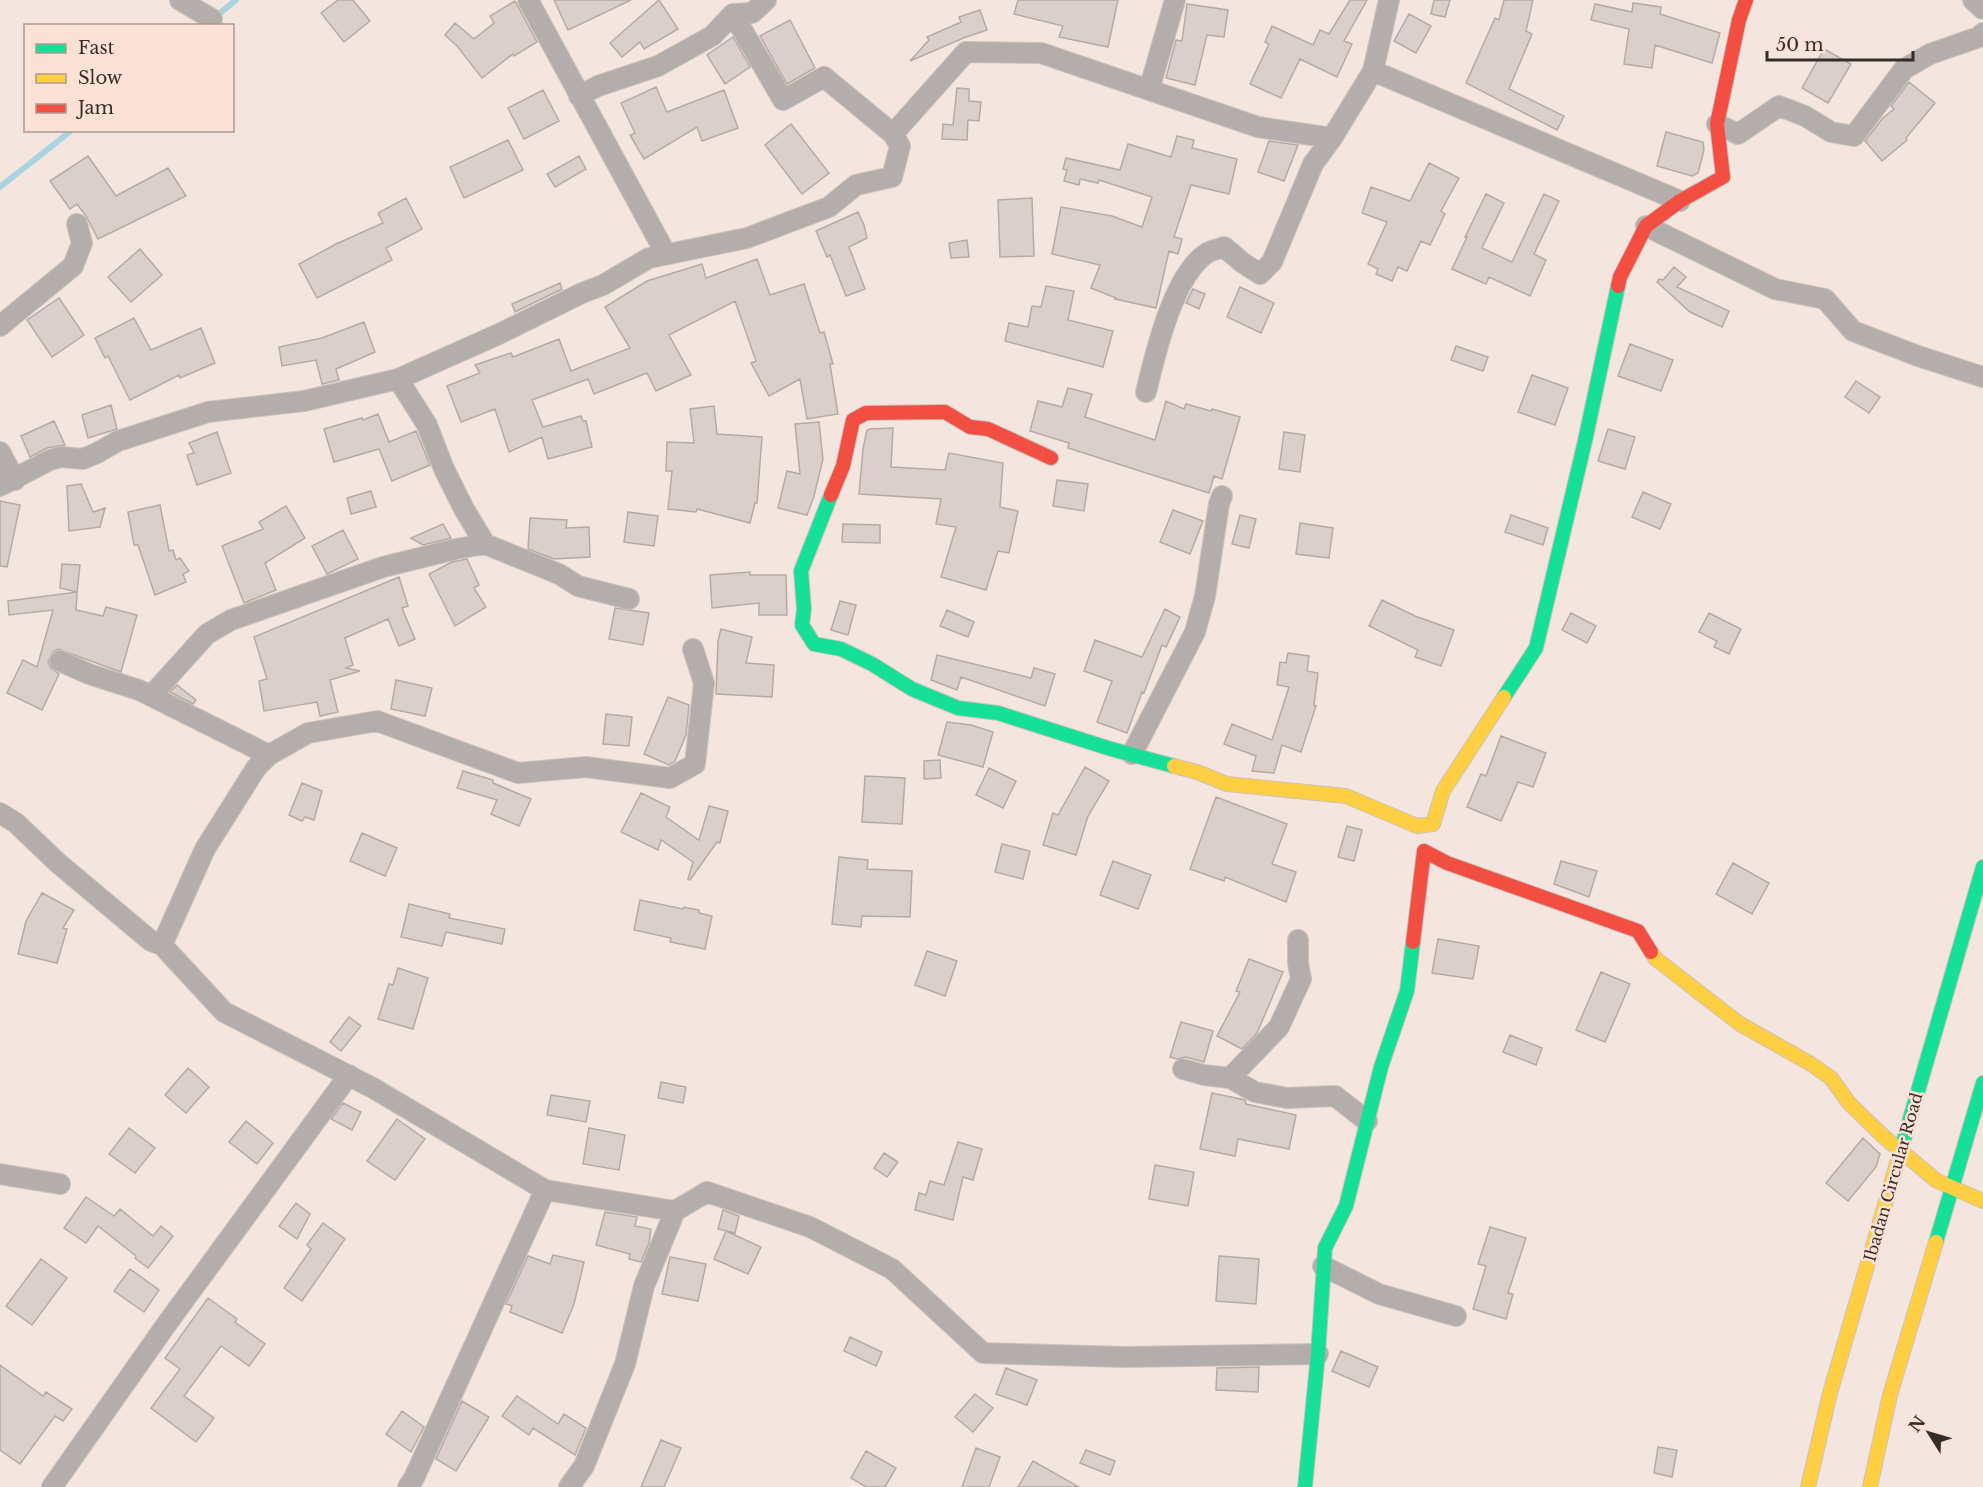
<svg xmlns="http://www.w3.org/2000/svg" width="1983" height="1487" viewBox="0 0 1983 1487" font-family="'Libre Baskerville',serif">
<rect width="100%" height="100%" fill="#f4e6de"/>
<g fill="none" stroke-linecap="round" stroke-linejoin="round">
<path stroke="#a7d4e0" stroke-width="6" d="M214,18L236,0
M0,187L72,130"/>
</g>
<path fill="#dacfca" stroke="#b5aba5" stroke-width="1.5" d="M338,0H353L370,21L344,42L321,13Z
M554,0H631L568,30Z
M659,0L678,29L644,49L640,42L622,57L610,43Z
M1018,0H1118L1108,47L1059,37L1063,26L1014,14Z
M1350,0H1367L1344,41L1352,44L1337,77L1300,59L1281,98L1250,84L1269,44L1265,42L1272,26L1313,45L1320,30L1329,34Z
M1434,0H1450L1445,17L1431,14Z
M1504,0H1533L1526,31L1532,34L1509,89L1564,116L1557,130L1466,83L1495,18L1499,20Z
M515,1L537,42L514,56L513,54L482,78L457,46L445,35L455,23L474,39L494,23L490,16Z
M1633,3L1661,7L1660,14L1720,33L1712,63L1655,45L1652,68L1624,64L1629,29L1591,20L1595,4L1632,12Z
M1187,4L1228,10L1224,37L1207,35L1195,85L1166,78L1176,40L1182,41Z
M980,10L987,30L966,37L910,61L929,40L927,37L961,22L959,17Z
M1409,14L1431,26L1416,53L1394,41Z
M790,20L815,68L787,84L760,36Z
M733,37L750,67L725,84L707,55Z
M1824,49L1851,64L1828,103L1802,88Z
M1909,82L1935,103L1906,138L1907,140L1882,161L1865,141L1882,119L1894,109L1891,106Z
M656,87L667,112L724,90L738,128L702,141L697,127L644,159L630,135L635,133L621,103Z
M957,88L969,89V101L981,102L979,121L968,120L967,140L942,139L943,124L953,125Z
M543,90L559,121L524,139L508,108Z
M791,124L829,173L802,194L765,145Z
M1666,132L1703,142L1704,150L1698,173L1692,176L1657,166Z
M1177,136L1194,140L1192,148L1237,159L1229,194L1191,185L1174,237L1182,239L1178,254L1169,251L1156,308L1115,299L1116,298L1091,288L1100,265L1052,254L1061,207L1112,216L1142,227L1152,197L1099,180L1098,183L1080,179L1079,185L1064,181L1067,170L1063,169L1066,158L1120,170L1128,144L1171,157Z
M508,140L523,170L464,198L450,167Z
M1269,141L1298,145L1284,181L1258,172Z
M88,156L116,196L168,168L186,196L98,239L86,216L77,204L70,209L50,181Z
M579,156L586,169L555,187L547,174Z
M1429,163L1459,178L1441,211L1445,214L1430,245L1421,241L1407,271L1398,267L1392,281L1376,274L1378,269L1368,264L1387,222L1362,213L1371,187L1410,201Z
M1486,194L1504,203L1482,248L1512,262L1544,194L1559,201L1534,254L1546,260L1530,296L1489,277L1486,284L1452,269L1467,237H1465Z
M406,198L422,229L386,248L392,260L317,298L299,264L336,244L383,223L378,213Z
M1032,198L1034,256L1000,257L998,200Z
M858,212L864,225L867,238L849,247L865,289L846,296L830,255L827,257L816,231Z
M967,240L969,257L951,258L949,243Z
M140,249L162,275L131,302L108,277Z
M757,259L770,295L804,284L820,333L824,332L833,364H830L838,414L807,419L800,379L769,396L751,363L756,361L735,301L669,335L691,375L656,391L647,373L594,394L588,379L532,400L543,427L581,416L583,421H586L592,447L548,459L542,437L509,452L495,409L461,422L447,386L480,373L475,365L511,353L513,357L559,339L571,371L630,348L605,307L647,281L702,264L706,278Z
M1674,267L1686,277L1677,287L1729,311L1722,327L1690,312L1657,282L1659,279L1663,280Z
M560,283L562,289L515,312L512,304Z
M1046,286L1074,291L1068,320L1113,331L1103,367L1005,341L1009,323L1028,327L1032,306L1041,307Z
M1240,287L1274,303L1261,333L1227,317Z
M1193,289L1205,294L1199,309L1186,303Z
M59,298L84,335L52,357L27,320Z
M134,318L151,350L201,328L215,363L180,378L179,375L130,400L108,356L105,358L95,338Z
M364,322L375,352L336,369L339,380L322,384L316,360L282,366L279,347L322,338Z
M1630,344L1673,360L1661,391L1618,376Z
M1456,346L1488,357L1483,371L1451,360Z
M1532,375L1568,388L1555,425L1518,412Z
M1856,381L1880,397L1869,413L1845,397Z
M1068,388L1092,394L1085,417L1155,440L1166,401L1184,409L1186,404L1211,411L1212,409L1240,417L1222,479L1214,476L1209,493L1068,448L1069,443L1030,431L1038,401L1062,407Z
M111,405L117,429L88,438L82,415Z
M714,406L717,434L762,437L757,503H755L750,523L697,509L696,512L668,509L672,471H666L667,442L694,443L690,409Z
M378,414L389,442L416,431L430,465L392,481L379,449L334,462L324,429L362,418L363,420Z
M54,421L65,445L47,448L30,457L21,436Z
M819,422L823,459L814,496L807,515L778,508L787,471L800,474L795,424Z
M893,428L891,467L945,470L949,453L1003,463L1000,507L1018,511L1009,553L998,551L986,590L941,577L956,527L936,524L941,499L859,494L863,449L867,430L870,429Z
M1608,429L1635,437L1625,469L1598,461Z
M217,432L231,473L197,485L187,455L194,453L189,443Z
M1284,432L1305,435L1300,472L1279,469Z
M1057,480L1088,484L1084,511L1053,506Z
M81,484L93,512L105,508L100,527L69,531L67,486Z
M371,491L376,507L351,514L347,498Z
M1643,492L1671,504L1660,529L1632,517Z
M0,501L20,505L7,567L0,566Z
M160,505L169,551L173,550L176,560L180,558L189,571L183,574L186,582L155,595L138,545H134L128,512Z
M286,506L305,538L265,563L276,590L244,603L222,546L263,529L259,522Z
M1173,510L1203,521L1190,554L1160,542Z
M628,512L658,516L654,546L624,542Z
M1240,515L1256,519L1249,548L1232,544Z
M1511,515L1548,528L1543,545L1505,532Z
M530,518L567,520L566,528L589,527L590,557L554,559L528,549Z
M1300,523L1333,528L1329,558L1296,554Z
M443,524L451,538L423,545L411,538Z
M843,524L880,525V543L842,542Z
M343,530L358,559L327,574L312,546Z
M467,559L479,585L474,588L486,607L455,626L429,574L452,562Z
M62,564L80,565L77,592L60,588Z
M750,572V575H786L787,615H759V603L712,608L710,575Z
M399,577L408,606L402,608L415,639L399,646L388,619L345,638L353,665L346,668L360,671L330,680L338,712L320,716L317,702L264,711L259,681L267,679L254,637Z
M77,592L76,610L103,616L106,607L137,615L121,672L58,649L53,652L48,662L51,668L59,674L42,710L7,693L23,660L37,667L53,610L9,615L8,601Z
M1382,600L1415,616L1454,630L1441,666L1415,657L1418,650L1369,626Z
M840,601L856,605L848,635L831,630Z
M615,608L649,613L643,645L609,639Z
M1165,609L1180,617L1166,647L1162,645L1144,693L1142,692L1127,733L1097,722L1112,681L1084,671L1095,640L1142,657Z
M947,610L974,622L968,637L940,626Z
M1571,613L1596,626L1587,643L1562,630Z
M1709,613L1741,629L1729,654L1714,647L1717,641L1699,632Z
M721,629L752,637L746,663L774,665L772,697L716,694L718,641Z
M1288,653L1309,656L1307,671L1318,673L1314,705L1316,706L1301,752L1282,745L1274,773L1252,771L1256,756L1224,744L1232,724L1272,740L1289,687L1277,685L1280,662L1286,663Z
M937,655L1031,678L1034,668L1055,674L1045,706L961,677L957,690L931,680Z
M396,680L432,688L425,716L391,709Z
M177,685L196,700L193,704L170,692Z
M668,697L689,705L686,735L675,761L669,765L644,754Z
M606,714L632,717L629,746L603,744Z
M947,722L971,725L993,732L983,767L938,755Z
M1501,736L1546,753L1533,787L1518,782L1501,821L1467,807L1481,774L1486,776Z
M940,760L941,778L924,779V761Z
M1085,767L1109,781L1088,816L1076,855L1043,845L1053,813L1058,815Z
M989,768L1016,781L1003,808L976,795Z
M463,771L493,780V783L531,799L519,826L491,814L497,800L457,788Z
M865,776L905,778L902,824L862,822Z
M302,783L322,791L314,820L305,817L302,821L289,815Z
M641,793L670,807L666,817L699,840L709,806L728,811L720,843L717,842L690,880L688,879L693,862L661,840L658,850L621,832Z
M1216,797L1287,824L1272,864L1296,872L1286,902L1225,877L1224,881L1190,869Z
M1347,826L1362,830L1354,861L1338,857Z
M362,833L397,848L385,876L350,861Z
M1002,844L1030,851L1023,879L995,872Z
M839,857L868,860L867,869L912,871L910,917L862,916L861,927L832,924Z
M1113,861L1151,875L1138,909L1100,895Z
M1561,861L1597,871L1589,897L1554,884Z
M1733,863L1769,883L1752,914L1716,894Z
M42,893L74,910L63,928L67,929L57,963L18,954L26,921Z
M640,900L683,909L684,907L699,910V913L712,916L705,949L670,942L671,938L634,930Z
M409,904L450,914L449,918L505,929L502,944L446,932L442,946L401,937Z
M1438,939L1479,946L1473,979L1432,973Z
M927,951L957,961L945,996L915,985Z
M1249,959L1283,972L1257,1033L1242,1049L1217,1036L1240,992L1236,991Z
M398,968L428,978L413,1029L378,1019L389,984L393,985Z
M1601,972L1630,984L1605,1042L1576,1030Z
M349,1017L361,1026L341,1051L330,1042Z
M1181,1022L1213,1031L1204,1062L1186,1057L1177,1059L1170,1057Z
M1510,1035L1542,1048L1536,1065L1503,1052Z
M188,1068L209,1087L186,1113L165,1095Z
M661,1082L686,1087L683,1103L658,1098Z
M1212,1093L1245,1100L1246,1104L1296,1115L1289,1149L1238,1139L1235,1156L1200,1149Z
M551,1095L590,1101L586,1122L547,1115Z
M343,1103L361,1112L352,1130L331,1119Z
M397,1119L425,1139L395,1180L367,1161Z
M246,1121L273,1143L257,1164L229,1142Z
M129,1128L155,1148L135,1173L109,1154Z
M589,1128L625,1135L619,1170L583,1164Z
M1863,1138L1880,1154L1876,1167L1848,1201L1826,1183Z
M958,1142L982,1149L973,1180L963,1177L953,1220L915,1210L919,1193L926,1195L930,1181L944,1185Z
M884,1153L898,1162L887,1177L874,1168Z
M1155,1165L1194,1172L1188,1206L1149,1199Z
M86,1197L114,1216L120,1209L153,1236L161,1226L173,1236L148,1268L135,1258L136,1256L98,1226L86,1243L64,1228Z
M296,1203L310,1214L297,1239L279,1226Z
M723,1210L739,1216L735,1233L718,1229Z
M605,1212L637,1217L635,1226L651,1229L649,1243L641,1262L629,1259L630,1254L596,1245Z
M323,1223L345,1239L302,1301L284,1288L311,1249L307,1245Z
M1490,1227L1526,1238L1508,1293L1513,1294L1506,1319L1473,1309L1486,1266L1478,1264Z
M726,1231L761,1247L748,1274L714,1259Z
M553,1255L584,1262L574,1304L562,1333L510,1312L512,1306L506,1304L528,1256L550,1264Z
M1219,1256L1259,1259L1256,1304L1216,1301Z
M670,1257L706,1264L698,1301L662,1294Z
M41,1259L67,1278L32,1325L6,1306Z
M130,1269L159,1290L144,1312L114,1291Z
M208,1298L237,1319L235,1322L265,1344L249,1366L221,1346L184,1396L214,1418L196,1442L151,1408L180,1369L165,1358Z
M850,1337L882,1352L876,1366L844,1351Z
M1341,1351L1378,1367L1369,1387L1332,1371Z
M0,1365L43,1396L46,1392L72,1409L63,1421L55,1416L20,1464L0,1450Z
M1259,1367L1258,1392L1216,1390L1217,1368Z
M1006,1368L1037,1380L1027,1405L996,1394Z
M975,1394L993,1408L973,1432L955,1417Z
M517,1396L558,1424L564,1414L586,1428L575,1455L533,1428L529,1435L502,1416Z
M462,1401L489,1417L456,1471L436,1459Z
M402,1411L424,1427L411,1452L386,1434Z
M661,1440L681,1448L664,1487H641Z
M1658,1447L1677,1450L1672,1477L1654,1473Z
M976,1448L1000,1457L989,1487H962Z
M1086,1450L1115,1461L1110,1475L1080,1463Z
M866,1451L896,1468L885,1487H866L851,1478Z
M1033,1461L1079,1487H1018Z"/>
<g fill="none" stroke-linecap="round" stroke-linejoin="round">
<g stroke="#ccc2bb" stroke-width="22">
<path id="street" d="M180,0L212,19
M528,0L666,254
M1973,0L1983,9
M1373,71L1389,0
M1149,90L1175,0
M579,96L598,86L658,66L712,36L733,14L752,13L766,0
M1717,124L1738,134L1779,106L1805,116L1831,132L1854,136L1904,69L1930,54L1979,37L1983,33
M893,134L966,52L1041,53L1258,127L1332,138L1373,71L1680,201
M1646,226L1775,289L1825,299L1853,331L1918,356L1983,377
M0,326L73,266L82,243L77,224
M398,379L427,425L444,469L464,509L485,544
M1146,392C1155,355 1173,275 1207,253C1212,250 1219,249 1224,247L1243,263L1260,274L1272,262L1313,164L1332,138
M0,452L15,480
M0,486L50,460L61,457L83,459L97,453L118,441L208,412L304,401L398,379L499,334L582,293L603,285L649,258L747,238L829,207L856,185L892,177L900,146L893,134L824,77L783,100L733,14
M60,661L89,674L139,690L269,755
M151,696L207,634L231,620L383,567L456,549L485,544L559,574L578,586L629,599
M1132,754L1195,632L1205,596L1219,504L1222,496
M0,813L16,823L58,863L151,941L162,945L205,849L256,768L269,755L308,733L377,721L518,773L586,767L670,778L695,764L704,683L693,649
M162,945L224,1012L373,1088L545,1190L675,1211L707,1192L810,1227L892,1269L983,1353L1125,1357L1318,1354
M1183,1069L1204,1075L1230,1078L1255,1092L1287,1098L1335,1096L1367,1121
M1230,1078L1279,1027L1301,979L1298,963V940
M0,1174L60,1184
M1323,1266L1379,1294L1456,1316
M52,1487L166,1325L349,1075
M408,1487L414,1478L545,1190
M569,1487L584,1466L625,1364L644,1286L675,1211"/>
</g>
<g stroke="#ccc2bb" stroke-width="16">
<path id="fast" d="M831,495L801,571L804,609L802,625L814,644L841,649L872,664L912,689L958,708L998,713L1111,749L1174,766
M1504,697L1536,648L1585,441L1618,286
M1898,1160L1983,867
M1936,1242L1983,1083
M1305,1487L1318,1354L1325,1248L1346,1206L1381,1067L1407,991L1413,942"/>
</g>
<g stroke="#ccc2bb" stroke-width="16">
<path id="slow" d="M1174,766L1197,772L1227,784L1346,796L1417,826L1433,824L1443,791L1504,697
M1651,952L1656,959L1740,1024L1811,1064L1831,1078L1849,1103L1884,1137L1937,1181L1983,1201
M1808,1487L1830,1393L1898,1160
M1870,1487L1890,1395L1936,1242"/>
</g>
<g stroke="#ccc2bb" stroke-width="16">
<path id="jam" d="M1618,286L1620,277L1646,226L1680,201L1723,177L1717,124L1739,20L1746,0
M831,495L843,466L853,420L866,413L945,412L970,427L988,429L1051,458
M1413,942L1424,851L1447,863L1638,931L1651,952"/>
</g>
<use href="#street" stroke="#b3adac" stroke-width="20"/>
<use href="#fast" stroke="#16e098" stroke-width="14"/>
<use href="#slow" stroke="#ffcf43" stroke-width="14"/>
<use href="#jam" stroke="#f24e42" stroke-width="14"/>
</g>
<g text-anchor="middle" stroke-width="5" stroke-linejoin="round" paint-order="stroke">
<g font-size="16" fill="#362d28" stroke="#fce2d6">
<text transform="translate(1893 1177) rotate(-74)" y="6">Ibadan Circular Road</text>
</g>
</g>
<rect x="24" y="24" width="210" height="108" fill="#fce2d6" stroke="#ad9a90" stroke-width="1.5"/>
<rect x="36" y="44" width="30" height="9" fill="#16e098" stroke="#ad9a90" stroke-width="1.5"/>
<text x="78" y="54" font-size="18" fill="#362d28">Fast</text>
<rect x="36" y="74" width="30" height="9" fill="#ffcf43" stroke="#ad9a90" stroke-width="1.5"/>
<text x="78" y="84" font-size="18" fill="#362d28">Slow</text>
<rect x="36" y="104" width="30" height="9" fill="#f24e42" stroke="#ad9a90" stroke-width="1.5"/>
<text x="78" y="114" font-size="18" fill="#362d28">Jam</text>
<g transform="translate(1929 1433) rotate(307)" stroke="#fce2d6" stroke-width="4.5" paint-order="stroke">
<path d="M0-4.5L10 22L0 15L-10 22Z" fill="#362d28"/>
<text y="-9" font-size="16" font-weight="bold" text-anchor="middle" fill="#362d28">N</text>
</g>
<path d="M1767 51v9h146v-9" fill="none" stroke="#362d28" stroke-width="3"/>
<text x="1776" y="51" font-size="18" fill="#362d28" stroke="#fce2d6" stroke-width="4.5" paint-order="stroke">50 m</text>
</svg>
